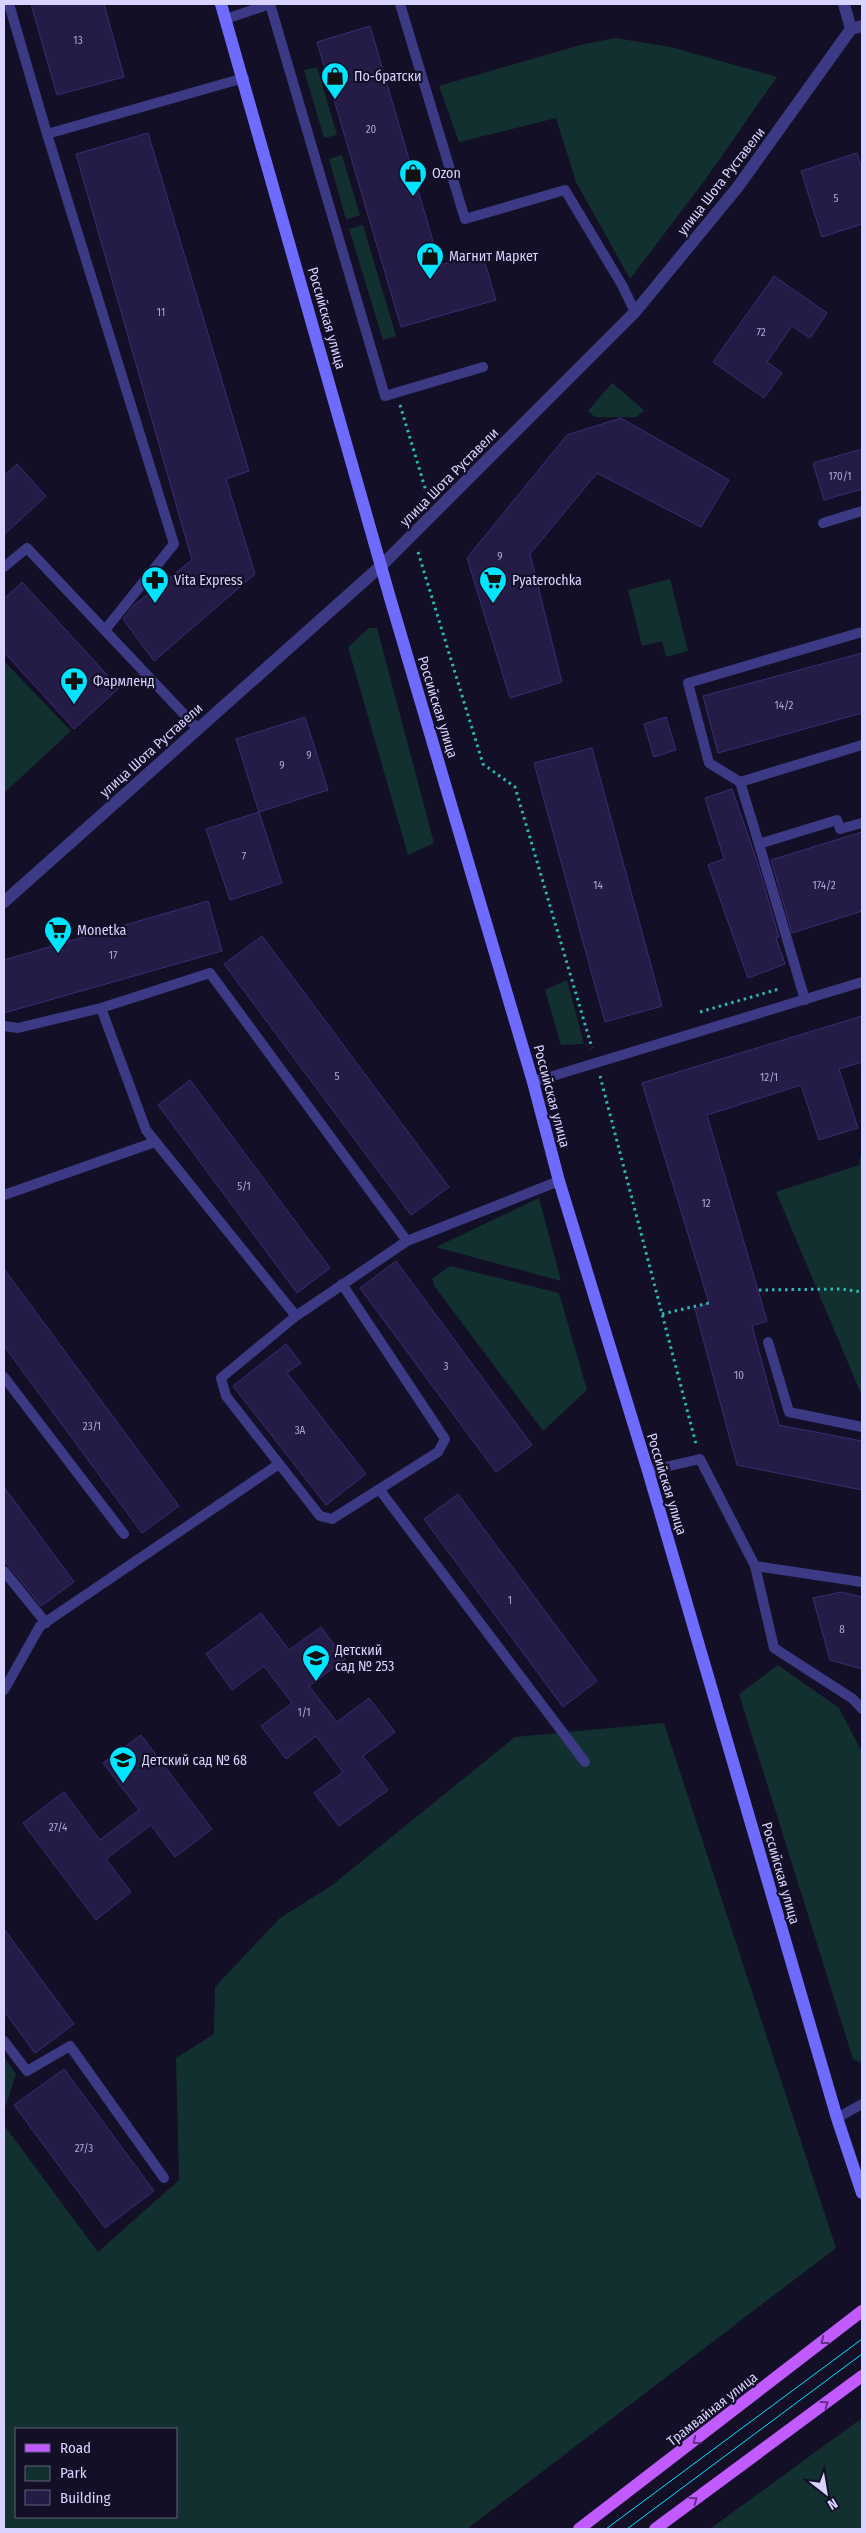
<svg xmlns="http://www.w3.org/2000/svg" width="866" height="2533" viewBox="0 0 866 2533" font-family="'Fira Sans Condensed',sans-serif">
<rect width="100%" height="100%" fill="#130f26"/>
<path fill="#12302f" fill-rule="evenodd" d="M615,38L671,47L777,77L705,180L630,279L576,182L556,118L459,142L439,86L580,45Z
M317,67L337,135L324,138L304,70Z
M342,155L360,215L346,220L329,159Z
M363,225L396,336L383,340L349,229Z
M612,383L644,410L637,417H595L588,411Z
M670,579L688,651L666,657L662,641L642,646L628,590Z
M369,628H377L434,843L408,855L348,647Z
M4,661L71,731L4,793Z
M567,980L584,1044L561,1045L545,990Z
M862,1146V1396L776,1192L859,1165Z
M539,1198L561,1281L436,1247Z
M450,1266L559,1293L587,1390L543,1431L435,1287L432,1279Z
M778,1665L839,1708L862,1752V2064L853,2059L739,1694Z
M664,1723L836,2248L467,2529H4V2125L98,2252L179,2180L176,2058L214,2034L215,1987L280,1918L331,1886L515,1737ZM16,2429H176V2517H16Z
M4,2057L16,2074L4,2111Z
M862,2418V2529H710Z"/>
<path fill="#241b47" stroke="#3b2d73" d="M31,4H104L124,77L57,95Z
M370,26L440,265L482,253L496,300L401,327L317,42Z
M148,133L249,471L226,479L255,574L154,661L123,619L134,605L192,560L76,154Z
M857,153L862,169V224L822,237L801,171Z
M774,276L827,313L810,338L792,326L767,362L782,373L764,398L713,362Z
M621,418L729,480L701,527L597,473L530,554L562,682L510,698L467,558L567,435Z
M862,449V489L824,500L813,463Z
M17,464L46,496L4,535V476Z
M22,582L119,688L74,729L4,652V599Z
M862,653V713L718,753L703,696Z
M305,717L328,790L259,812L236,739Z
M666,717L676,750L654,757L644,724Z
M592,748L662,1006L605,1022L534,763Z
M732,789L758,864L779,937L776,938L785,964L748,978L708,865L724,859L705,798Z
M259,812L282,883L230,900L206,829Z
M862,832V911L792,933L771,860Z
M208,901L222,951L4,1013V960Z
M262,936L449,1187L411,1215L224,964Z
M862,1016V1062L839,1069L858,1128L819,1140L801,1085L707,1115L767,1321L752,1326L779,1425L862,1441V1490L737,1465L695,1309L709,1303L642,1083Z
M190,1080L330,1268L297,1293L158,1105Z
M396,1261L532,1445L496,1472L360,1288Z
M4,1269L179,1506L142,1533L4,1346Z
M286,1344L301,1363L287,1373L366,1474L326,1505L233,1386Z
M4,1487L74,1582L41,1606L4,1560Z
M458,1494L597,1681L563,1707L424,1519Z
M841,1592L862,1597V1669L830,1660L813,1598Z
M261,1613L289,1650L321,1627L345,1659L309,1686L337,1722L369,1698L395,1732L363,1756L388,1790L339,1826L314,1793L343,1772L316,1736L286,1759L261,1726L292,1703L264,1666L232,1690L206,1654Z
M141,1735L212,1829L175,1857L151,1825L106,1859L131,1892L96,1920L23,1823L64,1792L100,1840L139,1810L103,1763Z
M4,1929L74,2024L35,2053L4,2011Z
M64,2069L154,2191L105,2228L14,2105Z"/>
<g fill="none" stroke-linecap="round" stroke-linejoin="round">
<path stroke="#2fb8b0" stroke-width="3" stroke-dasharray="2.5 4" stroke-linecap="butt" d="M400,405L426,491
M418,552L483,764L515,787L592,1048
M700,1012L779,989
M600,1076L696,1444
M759,1290L842,1289L862,1292
M662,1314L709,1303"/>
<path stroke="#3d3a85" stroke-width="10" d="M9,4L47,134L174,544L105,630
M400,4L465,219L565,190L622,285L635,312
M226,19L270,4L385,396L483,367
M47,134L244,78
M823,523L862,511
M4,567L27,548L198,729
M862,632L688,683L709,763L740,782L862,745
M740,782L759,844
M805,1000L759,844L837,820L840,829L862,823
M101,1008L146,1130L296,1316L407,1241L559,1181
M4,1026L18,1028L101,1008L210,973L407,1241
M533,1082L862,982
M4,1195L155,1142
M296,1316L221,1378L226,1396L320,1516L332,1519L438,1452L445,1439L342,1284
M768,1342L789,1412L862,1427
M4,1377L124,1534
M648,1471L700,1459L755,1566L862,1582
M379,1489L585,1762
M755,1566L774,1648L853,1699L862,1709
M4,1571L46,1623
M4,1690L40,1626L279,1464
M4,2041L27,2071L70,2046L164,2178
M837,2118L862,2104"/>
<path stroke="#3d3a85" stroke-width="12" d="M844,4L851,29"/>
<path stroke="#3d3a85" stroke-width="12" d="M4,902L382,565L635,312L737,188L851,29L862,26"/>
<path stroke="#6f6bff" stroke-width="12" d="M221,4L390,598L533,1082L559,1181L648,1471L837,2118L862,2193"/>
<path stroke="#c25bff" stroke-width="12" d="M579,2529L862,2311
M655,2529L862,2376"/>
<path stroke="#00e5ff" stroke-width="1" d="M606,2529L862,2339
M627,2529L862,2354"/>
</g>
<defs><path id="oneway-chevron" d="M-2-3.5L2.5 0L-2 3.5" fill="none" stroke-width="1.6" stroke-linecap="round" stroke-linejoin="round" transform="scale(1.25)"/></defs>
<g stroke="#623188">
<use href="#oneway-chevron" transform="translate(824 2341) rotate(142)"/>
<use href="#oneway-chevron" transform="translate(825 2404) rotate(-36)"/>
<use href="#oneway-chevron" transform="translate(696 2441) rotate(142)"/>
<use href="#oneway-chevron" transform="translate(694 2500) rotate(-36)"/>
</g>
<defs>
<g id="shop-pin" transform="scale(1.4375)"><path d="M0 17L-7.5 6A9.5 9.5 0 1 1 7.5 6Z" fill="#00e5ff" stroke="#130f26"/><path d="M-5-2.5h2.3a2.7 3.5 0 0 1 5.4 0H5L5.5 6h-11ZM-1.5-2.5h3a1.5 2.3 0 0 0-3 0Z" fill="#111"/></g>
<g id="pharmacy-pin" transform="scale(1.4375)"><path d="M0 17L-7.5 6A9.5 9.5 0 1 1 7.5 6Z" fill="#00e5ff" stroke="#130f26"/><path d="M-2-6h4v4h4v4h-4v4h-4v-4h-4v-4h4Z" fill="#111"/></g>
<g id="supermarket-pin" transform="scale(1.4375)"><path d="M0 17L-7.5 6A9.5 9.5 0 1 1 7.5 6Z" fill="#00e5ff" stroke="#130f26"/><path d="M-6-5.5h2.5l.6 2H6L4.5 2H-2.5L-4.4-4H-6ZM-1.5 3.2a1.3 1.3 0 1 0 .1 0ZM3 3.2a1.3 1.3 0 1 0 .1 0Z" fill="#111"/></g>
<g id="school-pin" transform="scale(1.4375)"><path d="M0 17L-7.5 6A9.5 9.5 0 1 1 7.5 6Z" fill="#00e5ff" stroke="#130f26"/><path d="M0-5L7-2L0 1L-7-2ZM-4 1L0 2.5L4 1V4Q0 6-4 4Z" fill="#111"/></g>
</defs>
<g fill-rule="evenodd">
<use href="#shop-pin" x="335" y="76"/>
<use href="#shop-pin" x="413" y="173"/>
<use href="#shop-pin" x="430" y="256"/>
<use href="#pharmacy-pin" x="155" y="580"/>
<use href="#supermarket-pin" x="493" y="580"/>
<use href="#pharmacy-pin" x="74" y="681"/>
<use href="#supermarket-pin" x="58" y="930"/>
<use href="#school-pin" x="316" y="1658"/>
<use href="#school-pin" x="123" y="1760"/>
</g>
<g text-anchor="middle" stroke-width="4.5" stroke-linejoin="round" paint-order="stroke">
<g font-size="11" fill="#aca6d1">
<text x="78" y="44">13</text>
<text x="371" y="133">20</text>
<text x="836" y="202">5</text>
<text x="161" y="316">11</text>
<text x="761" y="336">72</text>
<text x="840" y="480">170/1</text>
<text x="500" y="560">9</text>
<text x="784" y="709">14/2</text>
<text x="309" y="759">9</text>
<text x="282" y="769">9</text>
<text x="244" y="860">7</text>
<text x="598" y="889">14</text>
<text x="824" y="889">174/2</text>
<text x="113" y="959">17</text>
<text x="337" y="1080">5</text>
<text x="769" y="1081">12/1</text>
<text x="244" y="1190">5/1</text>
<text x="706" y="1207">12</text>
<text x="446" y="1370">3</text>
<text x="739" y="1379">10</text>
<text x="92" y="1430">23/1</text>
<text x="300" y="1434">3А</text>
<text x="510" y="1604">1</text>
<text x="842" y="1633">8</text>
<text x="304" y="1716">1/1</text>
<text x="58" y="1831">27/4</text>
<text x="84" y="2152">27/3</text>
</g>
<g font-size="14" fill="#d9d4ff" stroke="#130f26" text-anchor="start">
<text x="354" y="81">По-братски</text>
<text x="432" y="178">Ozon</text>
<text x="449" y="261">Магнит Маркет</text>
<text x="174" y="585">Vita Express</text>
<text x="512" y="585">Pyaterochka</text>
<text x="93" y="686">Фармленд</text>
<text x="77" y="935">Monetka</text>
<text x="335" y="1655">Детский<tspan x="335" dy="16">сад № 253</tspan></text>
<text x="142" y="1765">Детский сад № 68</text>
</g>
<g font-size="14" fill="#d9d4ff" stroke="#130f26">
<text transform="translate(721 181) rotate(-52)" y="5">улица Шота Руставели</text>
<text transform="translate(327 318) rotate(74)" y="5">Российская улица</text>
<text transform="translate(449 477) rotate(-45)" y="5">улица Шота Руставели</text>
<text transform="translate(438 707) rotate(73)" y="5">Российская улица</text>
<text transform="translate(151 750) rotate(-42)" y="5">улица Шота Руставели</text>
<text transform="translate(552 1096) rotate(75)" y="5">Российская улица</text>
<text transform="translate(667 1484) rotate(73)" y="5">Российская улица</text>
<text transform="translate(781 1873) rotate(74)" y="5">Российская улица</text>
<text transform="translate(712 2409) rotate(-38)" y="5">Трамвайная улица</text>
</g>
</g>
<rect width="866" height="2533" fill="none" stroke="#d9d4ff" stroke-width="10"/>
<rect x="15" y="2428" width="162" height="90" fill="#130f26" stroke="#625e7d"/>
<rect x="25" y="2444" width="25" height="8" fill="#c25bff" stroke="#625e7d"/>
<text x="60" y="2453" font-size="15" fill="#d9d4ff">Road</text>
<rect x="25" y="2466" width="25" height="15" fill="#12302f" stroke="#625e7d"/>
<text x="60" y="2478" font-size="15" fill="#d9d4ff">Park</text>
<rect x="25" y="2490" width="25" height="15" fill="#241b47" stroke="#625e7d"/>
<text x="60" y="2503" font-size="15" fill="#d9d4ff">Building</text>
<g transform="translate(826 2493) rotate(149)" stroke="#130f26" stroke-width="4" paint-order="stroke">
<path d="M0-4L9 19L0 12L-9 19Z" fill="#d9d4ff"/>
<text y="-8" font-size="14" font-weight="bold" text-anchor="middle" fill="#d9d4ff">N</text>
</g>
</svg>
